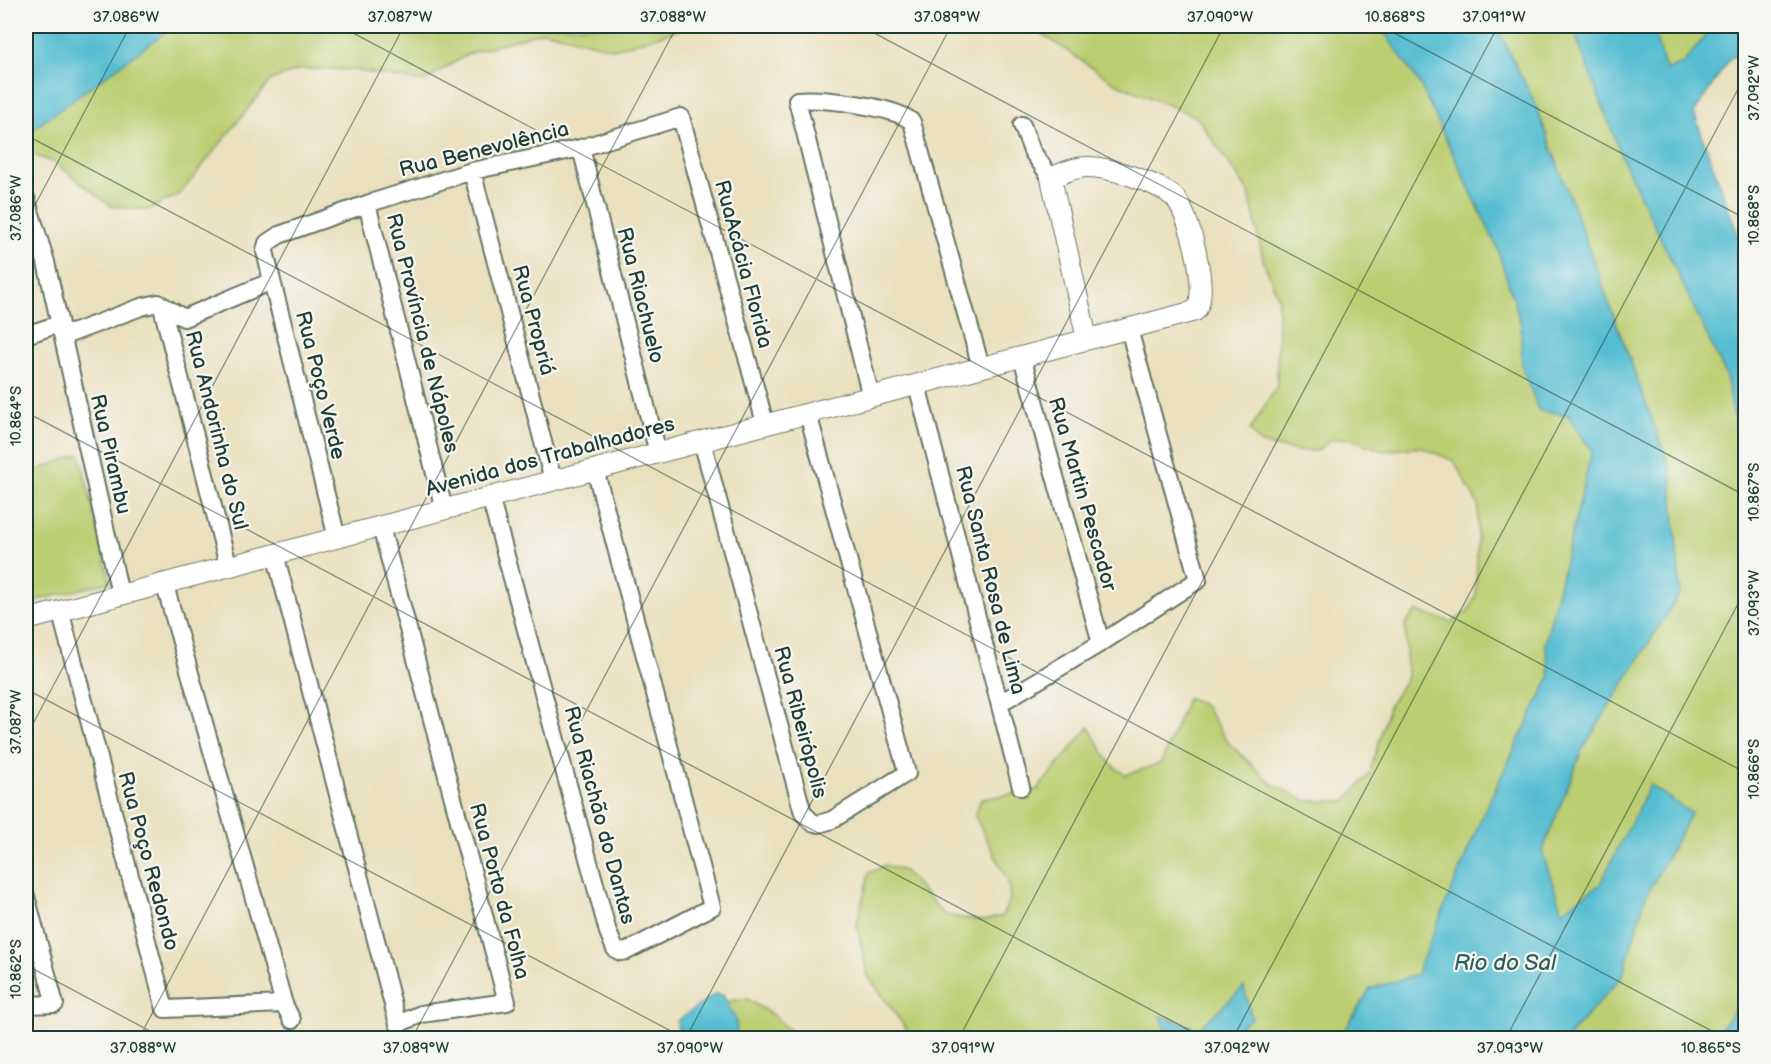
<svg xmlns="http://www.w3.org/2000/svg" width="1771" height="1064" viewBox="0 0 1771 1064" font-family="'Balsamiq Sans',sans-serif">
<rect width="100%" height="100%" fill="#f6f6f2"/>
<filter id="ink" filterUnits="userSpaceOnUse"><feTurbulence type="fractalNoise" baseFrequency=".0167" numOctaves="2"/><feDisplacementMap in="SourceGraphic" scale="12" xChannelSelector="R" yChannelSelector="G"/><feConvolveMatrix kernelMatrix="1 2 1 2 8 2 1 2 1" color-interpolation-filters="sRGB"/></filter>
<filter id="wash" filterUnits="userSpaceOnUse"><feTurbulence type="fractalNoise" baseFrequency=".008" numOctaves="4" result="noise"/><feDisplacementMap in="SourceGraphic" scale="24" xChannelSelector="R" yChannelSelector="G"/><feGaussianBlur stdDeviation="1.35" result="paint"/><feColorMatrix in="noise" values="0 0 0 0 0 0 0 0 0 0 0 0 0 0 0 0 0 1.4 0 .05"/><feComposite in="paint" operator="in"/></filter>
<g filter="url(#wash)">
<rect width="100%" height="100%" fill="#eae0bd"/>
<path fill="#bbce71" stroke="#6d8652" stroke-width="1.5" d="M174,26H692L614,49L544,31L468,54L423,82L353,70L324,69H301L271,80L180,194L147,210L111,206L55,163L26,152V134Z
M811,26H947L946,28L928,33Z
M1030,26H1380L1420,84L1497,247L1521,324L1522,367L1568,415L1592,451L1545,643L1550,676L1485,810L1416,975L1370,989L1340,1038H1222L1252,1018L1198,1029L1162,1016L1168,1038H913L867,975L857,924L869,873L885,865L904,871L945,915L983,921L1002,916L1010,899L1008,882L975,816L981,799L1037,790L1089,727L1109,762L1125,775L1161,763L1188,697L1205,706L1228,742L1272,784L1307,801H1345L1369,775L1389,706L1407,677L1405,624L1416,611L1452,622L1468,611L1476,594L1478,505L1454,461L1421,447L1383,451L1349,438L1331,440L1317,451H1299L1261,444L1250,430L1277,386L1278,297L1264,263L1249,193L1197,117L1115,83Z
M1496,26H1572L1622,157L1726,375L1746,473V995L1714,1038H1567L1623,975L1645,898L1691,813L1650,785L1600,885L1562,912L1542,852L1582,750L1680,593L1671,471L1535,103Z
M1652,26H1719L1711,29L1683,64L1666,70Z
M80,454L110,582L26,603V474Z
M746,998L774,1016L797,1038H676L701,1012L713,1004Z"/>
<path fill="#55bdd2" stroke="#3a7d83" stroke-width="1.5" d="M26,26H174L26,134Z
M1380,26H1496L1535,103L1671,471L1680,593L1582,750L1542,852L1562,911L1600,884L1650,785L1691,813L1645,898L1623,975L1567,1038H1340L1370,989L1416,975L1485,810L1550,676L1545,644L1592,451L1568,415L1539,411L1522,367L1521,324L1497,247L1420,84Z
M1572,26H1652L1666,70L1683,64L1711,29L1719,26H1745V52L1730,58L1694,113L1745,255V473L1726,375L1622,157Z
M1244,987L1252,1018L1222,1038H1168L1161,1016L1198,1029Z
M715,994L723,995L736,1020L737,1038H679L677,1021Z
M1745,995V1038H1714Z"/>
</g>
<g filter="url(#ink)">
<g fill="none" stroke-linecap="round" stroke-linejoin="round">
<g stroke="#667664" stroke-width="20">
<path id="minor" d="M1022,125L1032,151L1051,178
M581,148L658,453
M472,171L553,480
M26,198L46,262L120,594
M367,204L444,509
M162,307L228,565
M61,332L72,333L141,307L158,303L184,318L272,281
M26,335L59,324
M1022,357L1101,643
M917,385L1021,787
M871,397L797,100C820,98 896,106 912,122L981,367
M702,441L803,813L812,822L819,824L832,820L907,773L808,414
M490,497L608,932L615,949L621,952L627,951L712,907L595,469
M337,538L272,281L265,251L267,243L279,235L367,204L472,171L581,148L681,117L765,423
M275,554L398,1024L421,1014L507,1002L381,527
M164,582L284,1004L292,1020
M60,610L165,1009L284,1004
M998,697L1007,699L1101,643L1198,580L1129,329
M26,896L55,1004L26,1005"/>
</g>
<g stroke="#667664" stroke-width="22">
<path id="tertiary" d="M26,620L1195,311C1211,295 1189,211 1174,197C1156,182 1110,167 1087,167C1075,167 1062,173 1051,178L1087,339"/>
</g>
<use href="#minor" stroke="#fff" stroke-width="16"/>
<use href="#tertiary" stroke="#fff" stroke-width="20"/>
</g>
</g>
<path fill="none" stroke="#1f3d34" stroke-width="1.5" stroke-opacity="0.45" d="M340,26L1746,773M861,26L1746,496M1381,26L1746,219M26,135L1725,1038M26,222L130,26M26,412L1204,1038M26,689L684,1038M26,737L404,26M26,965L163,1038M139,1038L677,26M412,1038L951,26M686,1038L1224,26M959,1038L1498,26M1233,1038L1746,74M1506,1038L1746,589"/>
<g text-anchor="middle" stroke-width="4.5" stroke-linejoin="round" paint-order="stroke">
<g font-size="21" fill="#1f3d34" stroke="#f6f6f2">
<text transform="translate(484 149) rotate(-14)" y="7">Rua Benevolência</text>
<text transform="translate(744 264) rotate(75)" y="7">RuaAcácia Florida</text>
<text transform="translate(641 295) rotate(76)" y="7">Rua Riachuelo</text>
<text transform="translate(534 320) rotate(75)" y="7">Rua Propriá</text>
<text transform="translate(423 333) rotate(76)" y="7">Rua Província de Nápoles</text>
<text transform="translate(321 385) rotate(76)" y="7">Rua Poço Verde</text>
<text transform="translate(217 430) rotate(76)" y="7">Rua Andorinha do Sul</text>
<text transform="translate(111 454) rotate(77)" y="7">Rua Pirambu</text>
<text transform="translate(550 456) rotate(-15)" y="7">Avenida dos Trabalhadores</text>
<text transform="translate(1083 494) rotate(74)" y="7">Rua Martin Pescador</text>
<text transform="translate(991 580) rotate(76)" y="7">Rua Santa Rosa de Lima</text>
<text transform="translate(801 722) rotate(75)" y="7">Rua Ribeirópolis</text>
<text transform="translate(600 815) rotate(75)" y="7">Rua Riachão do Dantas</text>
<text transform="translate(149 861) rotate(75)" y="7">Rua Poço Redondo</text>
<text transform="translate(500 891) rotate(75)" y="7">Rua Porto da Folha</text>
</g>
<g font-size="22" font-style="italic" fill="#2c5d5c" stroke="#f6f6f2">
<text x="1505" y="970">Rio do Sal</text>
</g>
</g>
<rect width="1771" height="1064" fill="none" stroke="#f6f6f2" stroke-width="66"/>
<rect x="33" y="33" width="1705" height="998" fill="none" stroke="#1f3d34" stroke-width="2"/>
<g font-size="15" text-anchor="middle" fill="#1f3d34">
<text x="126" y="22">37.086°W</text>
<text x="400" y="22">37.087°W</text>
<text x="673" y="22">37.088°W</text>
<text x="947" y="22">37.089°W</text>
<text x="1220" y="22">37.090°W</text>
<text x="1395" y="22">10.868°S</text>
<text x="1494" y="22">37.091°W</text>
<text transform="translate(1754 88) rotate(-90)" y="5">37.092°W</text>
<text transform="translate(16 208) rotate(-90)" y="5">37.086°W</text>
<text transform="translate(1754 215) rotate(-90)" y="5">10.868°S</text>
<text transform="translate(16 416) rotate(-90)" y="5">10.864°S</text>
<text transform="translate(1754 492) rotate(-90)" y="5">10.867°S</text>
<text transform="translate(1754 603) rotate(-90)" y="5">37.093°W</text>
<text transform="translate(16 722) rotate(-90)" y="5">37.087°W</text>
<text transform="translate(1754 769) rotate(-90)" y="5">10.866°S</text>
<text transform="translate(16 969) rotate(-90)" y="5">10.862°S</text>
<text x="143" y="1053">37.088°W</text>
<text x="416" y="1053">37.089°W</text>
<text x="690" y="1053">37.090°W</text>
<text x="963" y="1053">37.091°W</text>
<text x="1237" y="1053">37.092°W</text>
<text x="1510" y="1053">37.093°W</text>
<text x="1711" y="1053">10.865°S</text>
</g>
</svg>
